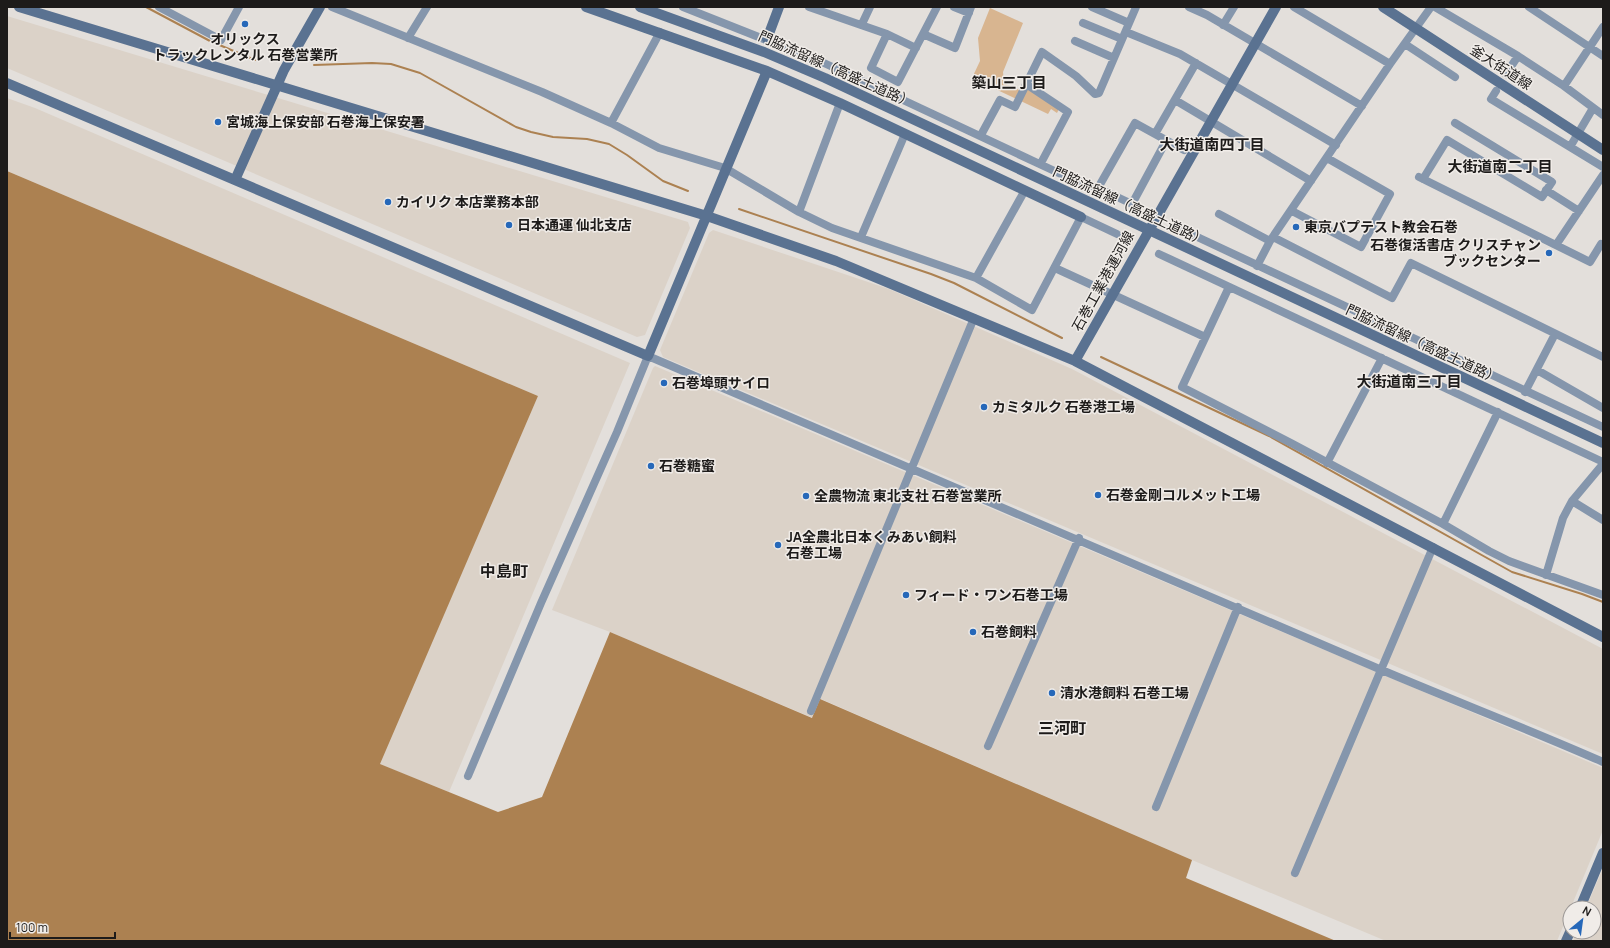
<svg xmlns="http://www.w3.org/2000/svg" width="1610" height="948" viewBox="0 0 1610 948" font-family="Manrope,'Noto Sans JP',sans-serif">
<rect width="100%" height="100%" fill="#e3dfdb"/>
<path fill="#dbd2c8" d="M7,16L688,222L690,228L645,335L637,337L7,68Z
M7,98L35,108L630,363L449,792L379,764L538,396L7,171Z
M713,230L889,289L1072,369L1603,649V754L663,357L660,350L709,233Z
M655,366L1603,768V830L1557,941H1386L1192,860L821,699L813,718L610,632L552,610L653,368Z
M1603,868V941H1573L1576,932H1594V908H1586Z"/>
<path fill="#d8b590" d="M990,8L1023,23L1003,72L1004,83L1019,90L1022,84L1059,109L1057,113L1051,109L1048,114L972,78L980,61L978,38Z"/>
<path fill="#ac8151" d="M7,171L538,396L380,764L498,812L542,797L610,632L812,718L820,699L1192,860L1186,878L1336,941H7Z"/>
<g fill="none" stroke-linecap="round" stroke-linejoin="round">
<path stroke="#ac8151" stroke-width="2" d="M146,7L210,41L255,60
M314,65L372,63L391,64L420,73L516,127L531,132L553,137L587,139L609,144L627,155L663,181L688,191
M739,209L931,274L954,283L1062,338
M1101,357L1269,436L1512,572L1582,594L1603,602"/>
<path stroke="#8596ac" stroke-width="8" d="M159,7L221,40L239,7
M332,7L542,92L611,123L659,148L725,168L799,212L832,228L976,278L1032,310L1081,217L1117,234
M683,7L824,63L1063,175L1098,188L1132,204L1166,141
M809,7L887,34L916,48
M954,7L969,13
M1092,7L1129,23
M1189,7L1207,15L1362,106
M1294,7L1390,64
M1435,7L1518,56
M1529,7L1603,56
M1083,23L1122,39
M862,24L870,7
M1223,25L1234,7
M1126,32L1180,54L1336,145
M887,34L871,68L898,82L937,7
M923,34L955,48L971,7
M408,38L427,7
M1075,41L1114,58
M1405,44L1455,77
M1506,74L1518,56L1564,86L1603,27
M1026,84L1068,112L1041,163
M1564,86L1603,115
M1496,91L1491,99L1603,167
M1175,100L1311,181
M611,123L660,32
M1155,134L1196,63
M981,135L1000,100L1015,107L1042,52L1076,76L1095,94L1099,93L1136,7
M1570,147L1593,108
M1419,177L1590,262L1601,244L1603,246
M1423,179L1447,140L1542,197L1552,182L1455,123
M1098,188L1135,123L1184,150
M1546,190L1579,211
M1292,211L1361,247L1390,194L1327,158
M799,212L840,103
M1219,214L1270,241
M1176,227L1603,427
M861,237L905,134
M1273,237L1392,298L1411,263L1603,357
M1556,245L1603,175
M1159,254L1603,462
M1257,266L1270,241L1390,64L1431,7
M1055,268L1205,337
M976,278L1025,190
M1229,287L1182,387L1291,443L1443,524L1489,551L1509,561L1603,595
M1537,370L1603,408
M1525,392L1555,334
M1327,463L1382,358
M1572,501L1603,520
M1443,524L1498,412
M1546,575L1563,518L1572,501L1603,464
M811,711L974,318
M988,746L1079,538
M468,776L541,603L617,432L648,356C891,459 1134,563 1377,668C1452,700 1528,729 1603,762
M1156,807L1238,607
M1295,873L1433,547"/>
<path stroke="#5a7291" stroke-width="10" d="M19,7L707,216L836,261L1075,361L1603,637
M586,7L767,71L840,103L1081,217
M640,7L764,52L825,78L1603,443
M1383,7L1603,150
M767,39L779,7
M7,83L648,356L767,71
M235,180L284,70L320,7
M1075,361L1276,7
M1580,908L1603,853
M1566,941L1570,932"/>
</g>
<g fill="#2668b9" stroke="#f0ece8" stroke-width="1.5">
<circle cx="245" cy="24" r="4"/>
<circle cx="218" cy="122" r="4"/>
<circle cx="388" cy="202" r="4"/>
<circle cx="509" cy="225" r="4"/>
<circle cx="1296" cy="227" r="4"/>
<circle cx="1549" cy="253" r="4"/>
<circle cx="664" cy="383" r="4"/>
<circle cx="984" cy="407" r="4"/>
<circle cx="651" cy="466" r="4"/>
<circle cx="1098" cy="495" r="4"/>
<circle cx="806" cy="496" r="4"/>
<circle cx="778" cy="545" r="4"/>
<circle cx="906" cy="595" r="4"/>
<circle cx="973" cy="632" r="4"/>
<circle cx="1052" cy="693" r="4"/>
</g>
<g text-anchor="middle" stroke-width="3" stroke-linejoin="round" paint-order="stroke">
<g font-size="14" font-weight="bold" fill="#1d1b1a" stroke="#f0ece8" text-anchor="start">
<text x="245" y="44" text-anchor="middle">オリックス<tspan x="245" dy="16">トラックレンタル 石巻営業所</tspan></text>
<text x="226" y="127">宮城海上保安部 石巻海上保安署</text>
<text x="396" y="207">カイリク 本店業務本部</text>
<text x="517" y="230">日本通運 仙北支店</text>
<text x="1304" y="232">東京バプテスト教会石巻</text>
<text x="1541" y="250" text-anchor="end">石巻復活書店 クリスチャン<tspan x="1541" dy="16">ブックセンター</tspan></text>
<text x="672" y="388">石巻埠頭サイロ</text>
<text x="992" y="412">カミタルク 石巻港工場</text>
<text x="659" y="471">石巻糖蜜</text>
<text x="1106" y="500">石巻金剛コルメット工場</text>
<text x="814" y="501">全農物流 東北支社 石巻営業所</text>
<text x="786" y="542">JA全農北日本くみあい飼料<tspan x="786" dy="16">石巻工場</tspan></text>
<text x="914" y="600">フィード・ワン石巻工場</text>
<text x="981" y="637">石巻飼料</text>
<text x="1060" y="698">清水港飼料 石巻工場</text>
</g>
<g font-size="14" fill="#1d1b1a" stroke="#f0ece8">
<text transform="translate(1501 67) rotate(33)" y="5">釜大街道線</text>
<text transform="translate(836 69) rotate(24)" y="5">門脇流留線（高盛土道路）</text>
<text transform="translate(1130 206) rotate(25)" y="5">門脇流留線（高盛土道路）</text>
<text transform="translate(1103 281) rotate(-61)" y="5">石巻工業港運河線</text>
<text transform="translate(1423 344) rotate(25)" y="5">門脇流留線（高盛土道路）</text>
</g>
<g font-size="15" font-weight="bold" fill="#1d1b1a" stroke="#f0ece8">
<text x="1009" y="88">築山三丁目</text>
<text x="1212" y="150">大街道南四丁目</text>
<text x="1500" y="172">大街道南二丁目</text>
<text x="1409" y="387">大街道南三丁目</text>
</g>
<g font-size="16" font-weight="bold" fill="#1d1b1a" stroke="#f0ece8">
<text x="504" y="577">中島町</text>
<text x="1062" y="734">三河町</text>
</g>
</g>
<rect width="1610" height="948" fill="none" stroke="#1d1b1a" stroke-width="16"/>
<g transform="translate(1582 920) rotate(29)"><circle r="19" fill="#f0ece8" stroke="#9c9896"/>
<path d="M0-3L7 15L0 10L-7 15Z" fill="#2668b9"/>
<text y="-6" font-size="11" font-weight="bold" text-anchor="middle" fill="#1d1b1a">N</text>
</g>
<path d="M10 932v6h105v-6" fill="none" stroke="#1d1b1a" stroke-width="2"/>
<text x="16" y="932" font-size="12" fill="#1d1b1a" stroke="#f0ece8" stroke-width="3" paint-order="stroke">100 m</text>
</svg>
